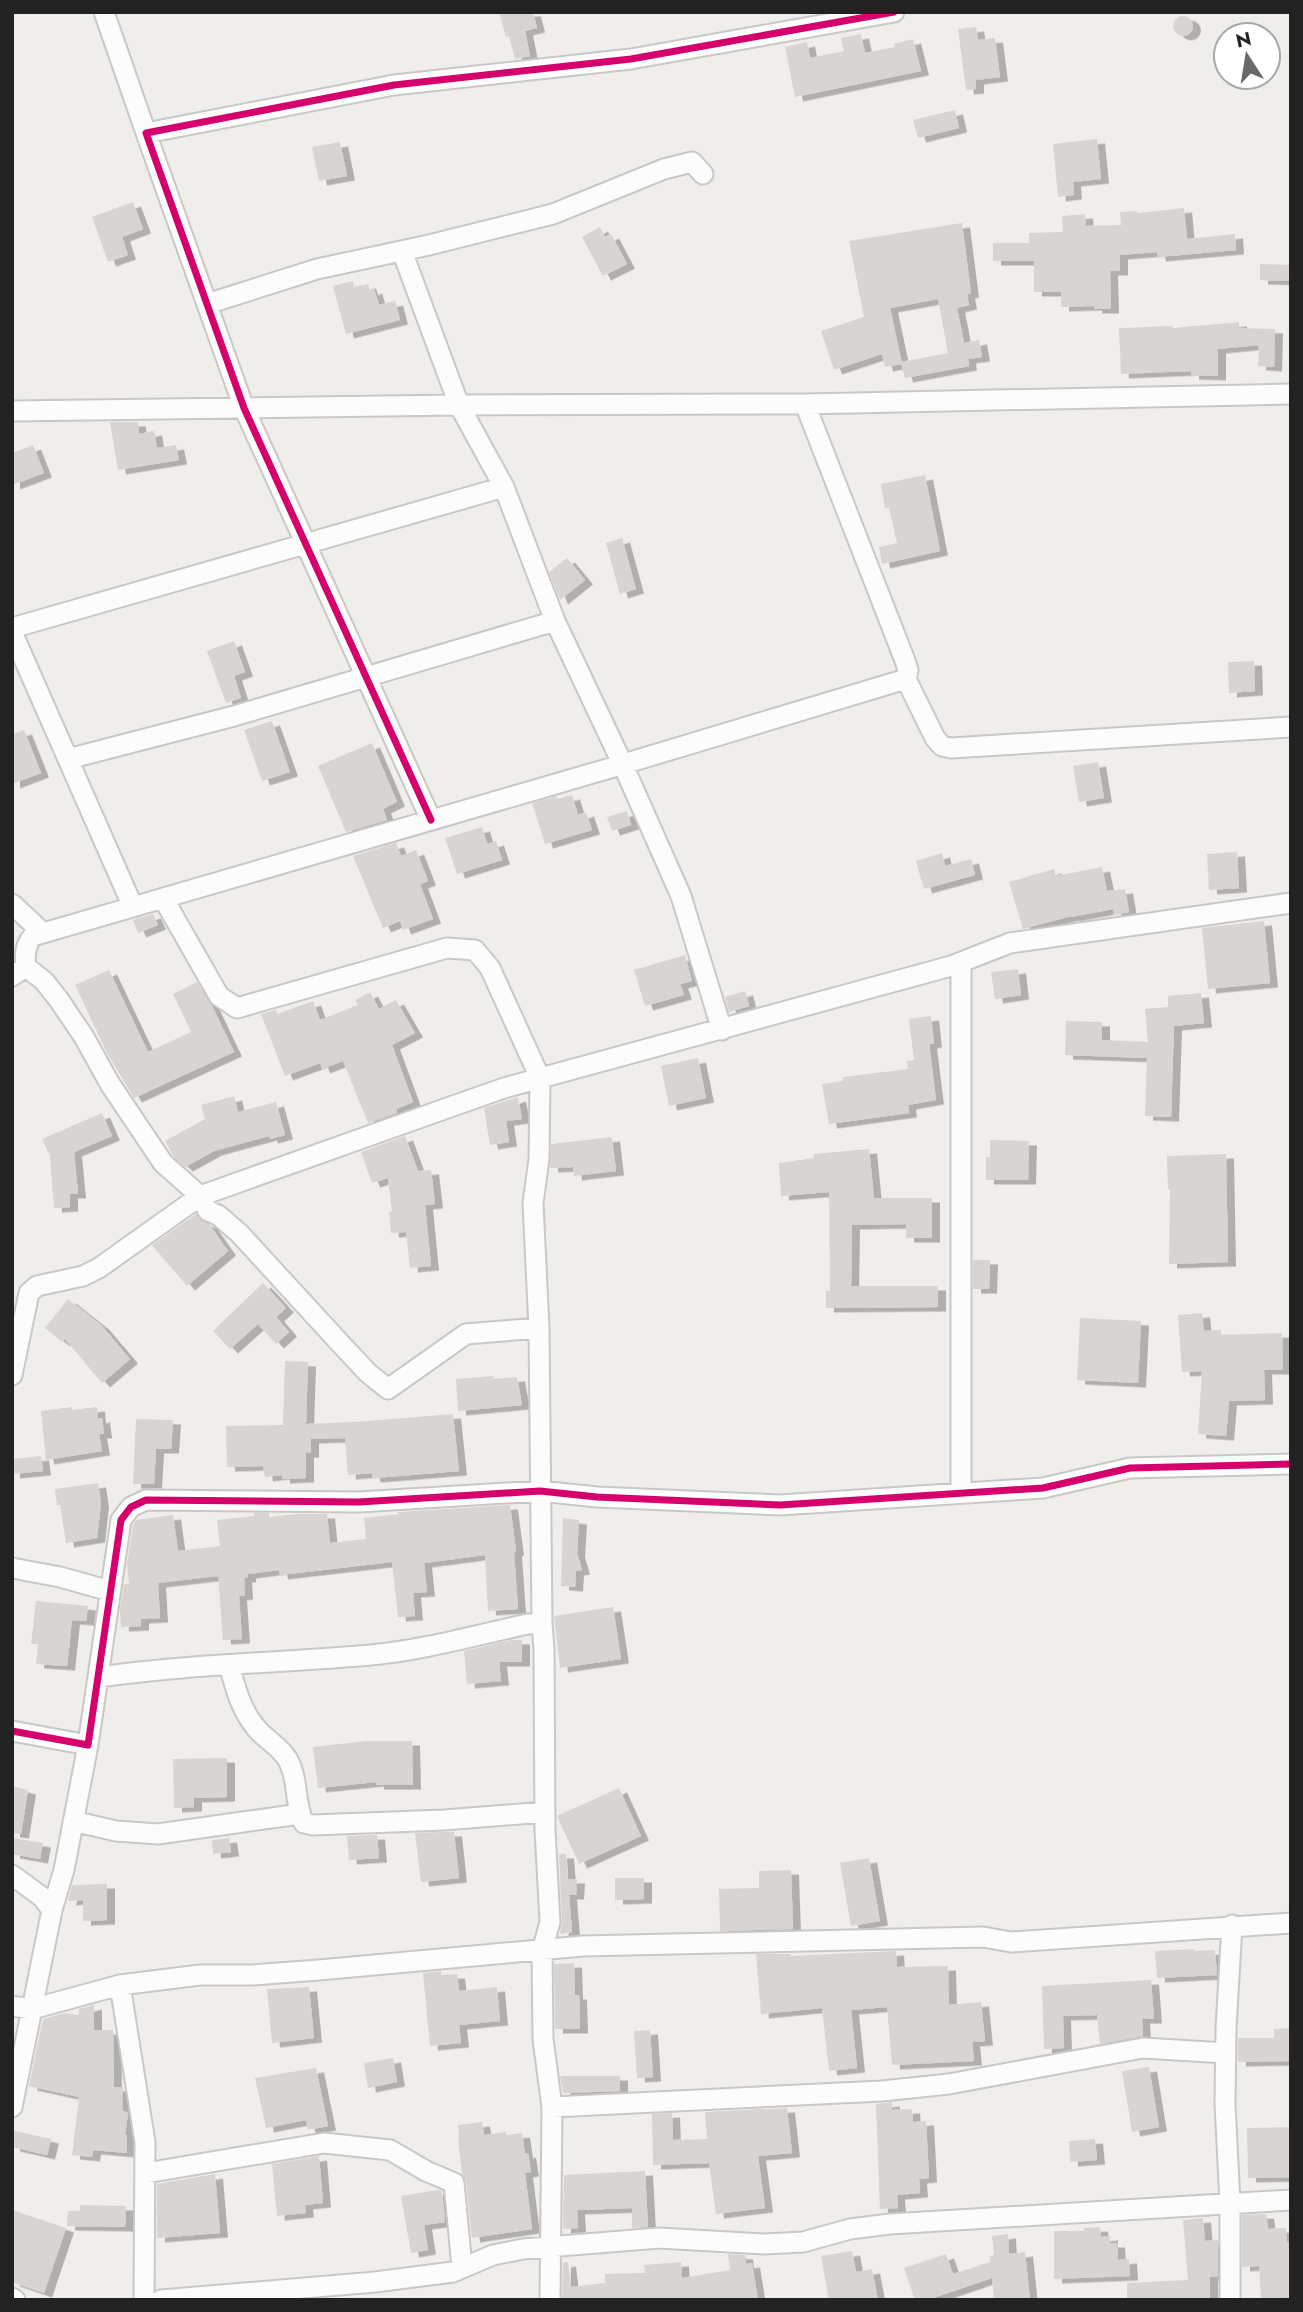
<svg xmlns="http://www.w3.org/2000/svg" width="1303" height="2312" viewBox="0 0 1303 2312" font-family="Jost,sans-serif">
<defs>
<filter id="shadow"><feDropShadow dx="8" dy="4.5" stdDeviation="0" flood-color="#0004"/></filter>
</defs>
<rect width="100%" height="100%" fill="#f0eeeb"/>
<path fill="#d7d4d2" filter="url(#shadow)" d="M499,12H533L537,28L525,31L530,56L515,59L509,36L506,37Z
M1173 26a10 10 0 1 1 20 0a10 10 0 1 1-20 0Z
M976,27L978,40L995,38L1000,77L976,80V89L966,90L958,29Z
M861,34L865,53L895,47L894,44L913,39L921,71L795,97L785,47L807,42L810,58L844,51L841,38Z
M955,110L959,128L918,138L913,120Z
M1097,139L1101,179L1073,182L1074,195L1058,197L1053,144Z
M340,142L347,176L319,181L312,147Z
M133,202L143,229L122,237L128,255L108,262L92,217Z
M1184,208L1187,239L1235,234L1236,250L1158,257L1157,252L1120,255V271H1110L1111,309H1094V306L1061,307V292H1034V261H993V243H1029V233L1063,232L1062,216L1085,214L1086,226L1121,225L1120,212L1137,211V213Z
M962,223L971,293L967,294L969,305L957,308L964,343L979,340L982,357L968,359L969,366L905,378L901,362L948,353L938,299L890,308L902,364L885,367L882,354L834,370L821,331L864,317L849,241Z
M600,227L605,237L611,234L627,264L603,276L582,237Z
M1260,264L1291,265V281L1260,280Z
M353,281L354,288L368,284L370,291L374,289L379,305L395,301L400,320L346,334L333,286Z
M1239,322V328L1275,329L1274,367L1258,366L1259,345L1218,349V376L1191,375V371L1121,374L1119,328L1173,326V328Z
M110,422H138L139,434L154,431L157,448L176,445L179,460L118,470Z
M33,445L44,473L12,485V453Z
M925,475L940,551L882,564L879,547L897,543L889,508H885L881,484Z
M622,538L636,589L620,594L606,543Z
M567,558L585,580L560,600L549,572Z
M234,641L245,672L234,676L241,698L226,703L207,651Z
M1254,661L1255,691L1229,693L1228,662Z
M272,721L290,772L262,781L244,730Z
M24,730L41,773L12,784V734Z
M372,743L397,802L383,809L387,820L346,832L318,766Z
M1098,762L1104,798L1079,802L1073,766Z
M572,795L578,815L586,812L592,830L545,844L532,803L557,796V799Z
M627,811L631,825L612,831L607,817Z
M482,827L487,844L496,841L502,860L457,874L445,838Z
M396,843L401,856L416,850L428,881L420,884L433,919L403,930L400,921L383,928L353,856Z
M1237,852L1239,888L1209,890L1207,854Z
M942,853L945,866L971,859L975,875L924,889L916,861Z
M1102,867L1107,891L1125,889L1129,912L1114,915L1113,909L1071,917V916L1023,929L1009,882L1054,869L1056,876Z
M153,914L158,925L138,933L133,920Z
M1264,921L1270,983L1208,989L1202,928Z
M685,955L692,981L680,984L684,995L645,1006L634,970Z
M1018,969L1021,995L995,999L991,972Z
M109,970L148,1052L191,1032L173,994L197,982L212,1006L234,1052L134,1098L107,1053L75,985Z
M745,991L749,1006L729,1012L725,997Z
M370,992L379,1009L396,1000L415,1033L392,1045L413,1102L396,1109L397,1113L368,1123L343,1061L322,1069L320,1063L285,1076L261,1014L276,1010L277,1014L313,1001L320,1020L358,1005L355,1000Z
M1201,993L1204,1023L1174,1026L1171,1117L1145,1116L1147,1058L1065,1055L1066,1021L1102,1022V1040L1148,1042L1145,1009L1168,1007V996Z
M931,1016L934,1043L929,1044L936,1100L908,1105L909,1113L829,1124L822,1084L843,1081V1077L908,1069L907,1061L914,1060L909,1019Z
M698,1058L706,1098L669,1106L661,1066Z
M234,1096L238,1112L276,1102L285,1135L270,1139L269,1136L214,1151L185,1167L174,1157L165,1141L205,1119L201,1105Z
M518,1097L522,1119L506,1121L509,1142L490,1145L484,1108Z
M102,1113L112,1136L74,1152L78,1194H70V1207L54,1208L50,1156L42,1139Z
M405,1136L418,1171L431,1170L435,1204L425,1205L431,1266L410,1268L406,1232L391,1233L389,1212L392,1211L388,1178L372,1183L361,1152Z
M612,1137L616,1171L574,1176L573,1167L550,1168L551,1144Z
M990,1140L1029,1141L1028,1180H986V1157H990Z
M869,1149L874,1198H932V1238H906V1224L852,1225L851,1286H938V1307L826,1308V1291H830L829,1192L781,1196L779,1163L814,1158V1154Z
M1226,1154L1228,1262L1169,1264L1170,1189H1168L1167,1156Z
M196,1214L203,1222L209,1224L228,1251L187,1286L152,1245Z
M973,1260H990L989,1289H973Z
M263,1283L286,1308L276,1317L289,1332L276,1344L258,1324L230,1349L213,1331Z
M68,1299L101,1325L130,1359L102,1383L65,1339L62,1342L45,1328Z
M1202,1313L1204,1331L1221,1330V1335L1282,1333L1283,1370H1264L1265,1400L1229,1401L1226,1436L1198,1434L1202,1371L1182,1372L1178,1315Z
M1080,1318L1141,1321L1138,1383L1077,1380Z
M285,1361L308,1362L306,1424L355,1422L453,1414L459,1471L375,1478L372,1477V1473L348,1475L345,1438L311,1439V1453H306V1478L282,1479V1475L265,1477L263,1466L227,1467L226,1426L283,1425Z
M493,1376V1379L517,1377L522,1405L458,1411L456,1379Z
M72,1407V1410L97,1407L98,1419L102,1418L104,1434H99L102,1451L46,1460L41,1411Z
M136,1419L173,1420L171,1449H156L154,1484H133Z
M41,1456L43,1471L12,1474V1459Z
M98,1483L101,1503L97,1538L66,1543L60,1505H57L55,1489Z
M510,1505L516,1551L514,1552L518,1609L488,1611L485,1555L424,1563L427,1592L413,1593L415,1616L398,1617L392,1562L280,1575L279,1570L248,1574V1578H244L245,1595L239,1596L242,1639L223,1640L218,1576L158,1583L160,1618L141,1619V1626L121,1627L120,1610L124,1584H129L127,1564L133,1525L136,1520L173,1515L178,1551L220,1546L217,1520L254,1516V1513H269V1517L298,1514H327L330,1543L366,1539L364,1518L399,1514L398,1512Z
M563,1518L579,1520L577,1553L582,1570L576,1571L575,1587L561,1586Z
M36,1601L88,1606L86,1621L72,1620L67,1666L36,1664L38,1644H31Z
M613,1607L621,1659L560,1668L554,1616Z
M511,1640H522V1662H499L501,1681L467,1684L464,1651Z
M366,1741H412L413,1785H376V1782L318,1788L313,1747Z
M227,1758V1797L194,1798V1807L174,1808L173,1759Z
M12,1786L28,1790L21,1834L12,1833Z
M619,1788L641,1836L579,1864L557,1816Z
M441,1832H454L459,1878L421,1882L415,1833Z
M377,1835L379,1858L349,1860L347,1836Z
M12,1838L43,1843L40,1859L12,1854Z
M229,1838L231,1852L213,1854L212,1840Z
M559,1854H566L568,1879H577L576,1895H569L572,1932L560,1934L562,1921Z
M869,1858L880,1921L851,1926L840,1863Z
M791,1870L793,1929L720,1931L719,1889L759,1888V1871Z
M615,1878H644V1899L615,1900Z
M107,1884V1920L83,1921V1900L68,1901L72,1885Z
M1194,1949V1951L1215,1950L1217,1975L1157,1978L1155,1951Z
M896,1951L897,1967L948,1966L949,2005L981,2002L985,2041L972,2042L974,2061L892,2065L887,2007L851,2010L857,2068L829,2071L822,2008L761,2014L756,1954H790L791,1956Z
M574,1963L575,1995H579L580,2029H555L554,1964Z
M441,1971V1975L457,1974L459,1991L497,1987L500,2021L459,2025L461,2043L430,2046L423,1973Z
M1151,1980L1154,2019H1142L1143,2036L1100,2044L1097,2015L1063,2016L1064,2048L1044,2049L1042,1986Z
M309,1987L314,2038L272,2043L267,1989Z
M94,2005V2030H113L114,2087H123L122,2110L128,2113L125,2135H127V2153L93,2150L92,2157L72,2155L79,2097L29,2086L43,2019L65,2013L79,2015V2009Z
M1291,2028V2061L1238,2062V2038H1274V2029Z
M650,2030L653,2077L637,2078L634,2031Z
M393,2058L397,2082L368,2088L364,2063Z
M1149,2067L1159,2127L1132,2132L1122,2071Z
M316,2068L328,2126L308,2130L306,2120L266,2128L255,2078Z
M560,2076H620V2091L563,2093Z
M892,2102V2110L912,2109L913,2122L926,2121L929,2178L919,2179L920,2193L897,2195L898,2208L880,2209L876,2104Z
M787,2108L792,2153L758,2156L765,2208L716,2214L709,2163L653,2165L652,2114L672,2113L673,2140L707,2139L705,2112Z
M482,2122L484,2135L506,2132V2135L522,2133L525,2154L528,2153L531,2172L525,2173L532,2229L472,2238L466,2182L462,2174L458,2139L459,2138L458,2125Z
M1291,2127V2177L1248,2178L1247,2128Z
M12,2130L51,2139L47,2155L12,2147Z
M1095,2139L1097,2160L1070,2162L1069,2141Z
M319,2156L323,2203L305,2205L306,2213L277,2216L272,2164Z
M645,2171L648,2227L632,2228V2208L577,2210L578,2228L563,2229L564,2175Z
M215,2174L220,2233L157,2238V2184Z
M438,2190L442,2191L445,2222L424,2225L428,2250L411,2253L401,2196Z
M80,2205L126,2206L125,2227L67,2226L68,2211H80Z
M12,2210L66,2228L44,2293L12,2282Z
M1266,2214L1268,2229L1286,2228L1287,2242H1291V2297L1261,2299L1259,2266L1242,2267V2215Z
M1203,2218L1205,2241L1218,2240V2276L1210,2277V2300H1127V2283L1188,2280L1183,2220Z
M1100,2227L1101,2237L1110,2236V2243H1117L1118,2260L1129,2259L1130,2276L1054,2279V2231H1084V2228Z
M1008,2234L1009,2254L1025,2252L1030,2300H994L992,2278L927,2300H915L904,2268L946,2254L953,2274L990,2262V2256L994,2255L992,2236Z
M852,2251L856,2272L872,2269L878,2300H829L821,2256Z
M728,2254L745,2255L746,2264L752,2263L758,2300H562L563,2263L568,2262L571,2287L605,2283V2274L645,2273L644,2265L681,2262L682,2278L730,2270Z"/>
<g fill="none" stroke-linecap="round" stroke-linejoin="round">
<g stroke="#c9c8c7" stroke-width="23">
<path id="minor" d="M104,12L146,133
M402,251L459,405L504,487L555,621L623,765L681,896L722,1030
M207,304L317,269L429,245L553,214L664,169L692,162L703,174
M12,411L459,405L805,404L1291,394
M12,628L504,487
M12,632L133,907
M906,679L935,738L942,746L951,748L1291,727
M68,759L234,716L555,621
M431,820L244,408L146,133L394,85L631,59L894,12
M163,898L219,996L237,1008L447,948L475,950L490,968L540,1078L539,1159L533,1203L539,1328L542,1623
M12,904L43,933
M961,963V1493
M26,967L44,981L59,1000L84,1037L110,1084L163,1163L200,1196L208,1211L218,1215L239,1233L339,1342L368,1373L388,1389L466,1334L539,1328
M12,976L26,967C24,955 25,945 33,936L607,769L906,679L908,670L904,658L805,404
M12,1375L29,1293L37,1286L83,1276L99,1268L200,1196L422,1117L504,1088L951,966L1010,943L1291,903
M12,1568L60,1577L110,1591
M229,1665C236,1689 240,1709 257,1729C266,1740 281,1747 288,1760C299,1780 294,1804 304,1823L313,1825L444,1820L545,1812
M99,1677C189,1664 280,1663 371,1655C424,1650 476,1635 528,1624L542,1623L544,1649L545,1830L550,1922L542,1951L543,2039L552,2107L550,2300
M12,1731L88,1745L121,1520L131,1507L146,1500L359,1502L540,1491L597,1497L780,1505L1043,1488L1130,1468L1291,1464
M88,1745L64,1870L52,1910L32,2009L120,1985L145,2142L144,2300
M73,1821L116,1831L158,1834L300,1814
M12,1875L42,1897L52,1910
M120,1985L200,1975H252L319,1970L583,1946L983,1937L1011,1942L1291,1923
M12,2006L32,2009L12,2107
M552,2107L882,2091L949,2084L1143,2048L1226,2053
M146,2173L324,2143L390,2150L426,2171L454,2183L462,2267
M12,2298L15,2300
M161,2300L375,2282L453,2272L493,2255L523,2249L659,2238L764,2244L803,2242L850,2229L890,2224L1291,2200
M1230,2300V2203L1225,2104L1226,2028L1232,1925"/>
</g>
<use href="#minor" stroke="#fdfcfc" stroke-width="19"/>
<g stroke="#fff" stroke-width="11">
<path id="cycleway" d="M431,820L244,408L146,133L394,85L631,59L894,12
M12,1731L88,1745L121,1520L131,1507L146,1500L359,1502L540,1491L597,1497L780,1505L1043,1488L1130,1468L1291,1464"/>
</g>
<use href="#cycleway" stroke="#d6006c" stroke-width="7"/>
</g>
<rect width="1303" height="2312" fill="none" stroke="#222222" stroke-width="28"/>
<g transform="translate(1247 56) rotate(348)"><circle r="33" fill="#ffffff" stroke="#a7a7a7" stroke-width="2"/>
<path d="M0-5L12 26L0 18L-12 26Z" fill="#6a6968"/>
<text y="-10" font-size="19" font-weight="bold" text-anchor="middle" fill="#222222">N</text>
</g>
</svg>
